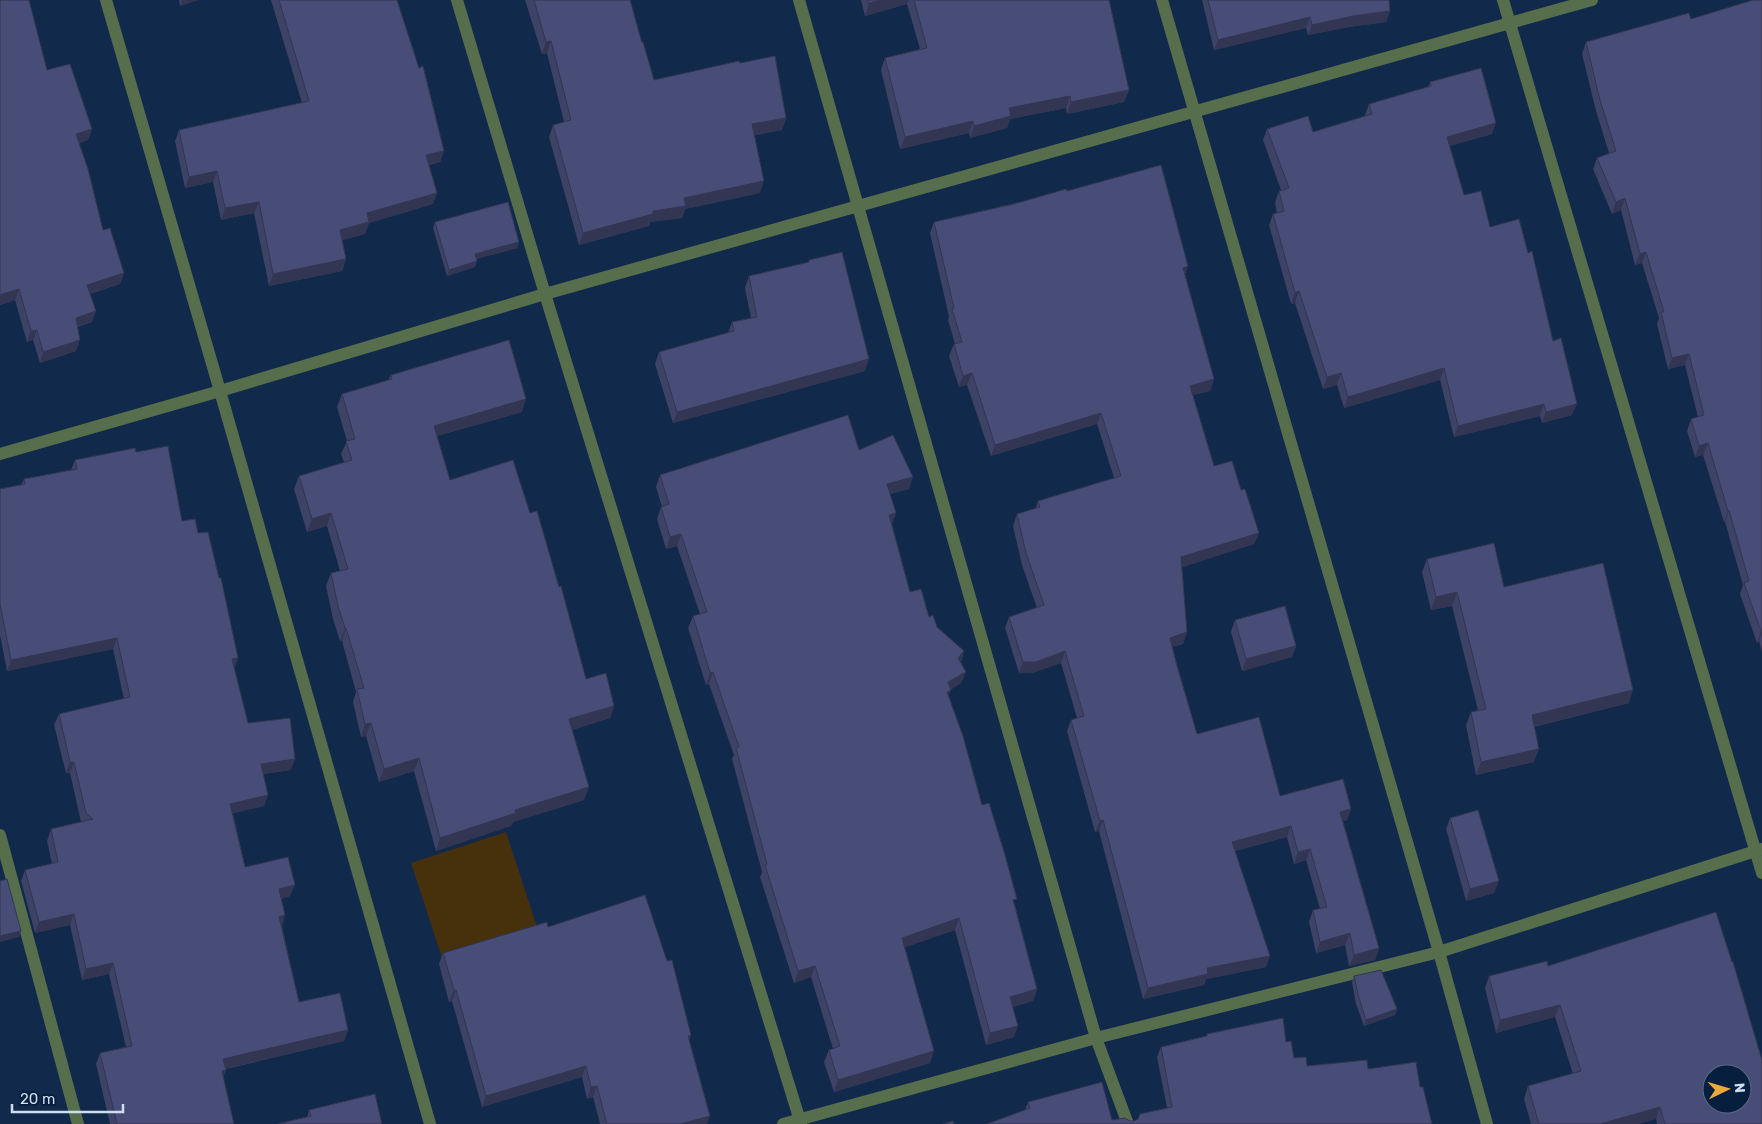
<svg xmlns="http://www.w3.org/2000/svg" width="1762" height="1124" viewBox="0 0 1762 1124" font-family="Rubik,sans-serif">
<rect width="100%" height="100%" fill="#11294a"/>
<path fill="#47310c" d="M506,832L537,927L442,958L411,863Z"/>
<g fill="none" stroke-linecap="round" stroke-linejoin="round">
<path stroke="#576e4d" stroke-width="12" d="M106,0L220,391L430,1124
M457,0L545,294L801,1124
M799,0L1096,1038L1128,1124
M1162,0L1439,952L1487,1124
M1503,0L1762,873
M0,454L220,391L545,294L1592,0
M0,835L78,1124
M783,1124L1096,1038L1439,952L1762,849"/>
</g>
<path fill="#3d4266" d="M0,0L47,70L92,129L88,140L79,143L103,230L124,273L120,284L90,294L92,322L78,327L76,351L40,363L33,340L27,342L15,300L0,305Z
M179,0H198L180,6Z
M271,0H397L444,151L440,162L429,165L437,193L433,204L369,223L365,234L342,240L346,259L342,271L269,286L254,213L221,220L213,182L185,188L175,141L179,130L302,103Z
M525,0H630L642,43L654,80L740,63L786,118L782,130L755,135L760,193L685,209L682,218L650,222L649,226L579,245L549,137L553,125L564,122L547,53L542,54Z
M861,0H1109L1129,90L1124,102L1067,114L1066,108L1010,119L1007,128L970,138L969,133L900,149L881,70L885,58L920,49L907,4L865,16Z
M1202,0H1389L1390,11L1386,22L1349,27L1308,35L1306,28L1214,50Z
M1762,0V652L1759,641L1757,643L1740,594L1743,585L1725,522H1724L1703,455L1695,457L1687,431L1691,419L1698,417L1685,365L1668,369L1657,324L1659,318L1642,263L1635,265L1621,210L1612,214L1593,169L1597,158L1609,153L1596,111L1582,54L1586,42L1691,19Z
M1430,82L1492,134L1449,146L1464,195L1490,227L1553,341L1572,415L1542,423L1540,416L1454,437L1440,380L1344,408L1337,385L1323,389L1295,303L1291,304L1269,225L1273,214L1277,213L1275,203L1279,191L1281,190L1263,140L1267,129L1313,132L1365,116V115L1369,104L1428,87Z
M1067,191L1185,275L1214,379L1210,391L1193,395L1214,466L1241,490L1259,533L1254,544L1182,567L1187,632L1183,644L1172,647L1197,734L1280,796L1351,809L1347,820L1343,821L1379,948L1375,960L1349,966L1345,945L1316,953L1309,922L1313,910L1320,909L1306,860L1294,864L1287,837L1235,851L1266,967L1206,979L1204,985L1143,999L1099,831L1095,832L1067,731L1071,720L1077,718L1061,663L1032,673H1019L1005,628L1009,617L1037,608L1022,565L1013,526L1017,514L1035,509L1038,501L1114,478L1097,424L991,456L967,385L959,387L949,356L954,344H955L948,320L949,317L930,233L934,222Z
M435,222L519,242L517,248L476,259L475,267L447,276L433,228Z
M809,260L865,371L673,423L655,364L659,352L728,333L732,322L751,318L745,288L749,276L808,263Z
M391,375L522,412L437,436L450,480L530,513L586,679L614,706L610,718L572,730L584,800L513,822L511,826L436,851L414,771L379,782L366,736L361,737L353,702L356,692L342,641H340L333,619L326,586L331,573L340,571L327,526L307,532L294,489L299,476L344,462L341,454L347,441L337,407L342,394L388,380Z
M859,450L909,489L890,494L896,513L892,524L910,592L937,627L964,651L961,662L966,672L961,683L950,690L948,696L982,805L1015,905L1037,989L1033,1001L1013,1007L1014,1037L986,1045L955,930L904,947L930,1063L834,1092L824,1062L829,1050L833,1049L811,977L794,983L760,877L762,872L732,759L734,755L709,684L706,685L688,628L693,616L700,614L677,546L666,549L657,519L661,507H662L656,487L660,475Z
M136,452L182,521L198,533L219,578L238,658L234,669L248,723L291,770L263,774L268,795L264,806L233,813L245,867L290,896L281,899L285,915L282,926L299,1002L348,1030L344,1041L226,1069L223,1077L234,1124H110L96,1064L100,1053L126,1047L109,974L82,980L70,925L35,933L21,881L25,870L52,864L47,841L51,829L81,822L70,773H66L54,725L59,714L124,699L113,649L7,671L0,635V489L21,485L24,479L71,470L75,460Z
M1427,559L1504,587L1629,703L1534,727V762L1476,775L1466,725L1471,712L1478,710L1452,606L1431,610L1422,572Z
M1235,620L1296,646L1292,657L1242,671L1231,632Z
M1450,818L1494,893L1466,901L1446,829Z
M548,927L691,1035L689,1040L707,1124H600L593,1097L587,1099L582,1077L482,1107L452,1001L449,1002L439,964L443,953Z
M1548,966L1762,1124H1657L1656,1119L1638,1124H1531L1524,1099L1528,1086L1573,1074L1555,1017L1496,1033L1485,988L1489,976Z
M1354,976L1397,1009L1395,1015L1364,1026L1356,1004L1352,982Z
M1207,1034L1286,1042L1294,1058L1307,1066L1368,1069L1420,1087L1432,1124H987L1025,1110L1028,1102L1112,1120L1130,1121H1134L1167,1108L1157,1057L1161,1047L1206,1036Z
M309,1110L382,1124L307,1117Z"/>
<path fill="#323653" d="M182,0H198L180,6Z
M882,0H909L907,4L865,16L869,3Z
M1390,11L1386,22L1349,27L1308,35L1312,25L1353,16Z
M1310,17L1306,28L1214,50L1218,40Z
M551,41L547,53L542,54L546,42Z
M1129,90L1124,102L1067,114L1071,102Z
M1070,96L1066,108L1010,119L1007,128L970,138L974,126L1009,108Z
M786,118L782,130L748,137L752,124Z
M973,121L969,133L900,149L905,137Z
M1496,123L1492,134L1442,148L1447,137Z
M92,129L88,140L72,145L76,134Z
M444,151L440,162L422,166L426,155Z
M217,171L213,182L185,188L189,177Z
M764,181L760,193L685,209L682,218L650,222L649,226L579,245L583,233L653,211L684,198Z
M437,193L433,204L369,223L365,234L336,242L340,230L367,213Z
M1625,198L1621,210L1612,214L1616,202Z
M259,202L254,213L221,220L225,208Z
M519,242L517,248L473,260L475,254Z
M1646,252L1642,263L1635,265L1640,254Z
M346,259L342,271L269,286L273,274Z
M477,261L475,267L447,276L449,270Z
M1188,266L1184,278L1183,268Z
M124,273L120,284L83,296L87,285Z
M19,289L15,300L0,305V295Z
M1299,291L1295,303L1291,304L1295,293Z
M96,311L92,322L72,328L76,318Z
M37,330L33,340L27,342L31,331Z
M80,340L76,351L40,363L43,352Z
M1689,354L1685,365L1668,369L1672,358Z
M869,359L865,371L673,423L677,412Z
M1444,368L1440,380L1344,408L1348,397Z
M972,373L967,385L959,387L963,376Z
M1341,373L1337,385L1323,389L1327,377Z
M1214,379L1210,391L1185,397L1190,386Z
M526,399L522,412L429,438L434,426Z
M1544,404L1540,416L1454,437L1458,426Z
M1577,404L1572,415L1542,423L1546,412Z
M1101,413L1097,424L991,456L995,445Z
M1708,443L1703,455L1695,457L1699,446Z
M913,477L909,489L883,496L887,484Z
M1729,510L1725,522H1724L1728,511Z
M331,513L327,526L307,532L312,519Z
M896,513L892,524L889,515Z
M1259,533L1254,544L1177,569L1181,557Z
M681,534L677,546L666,549L670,537Z
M1457,592L1452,606L1431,610L1436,597Z
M345,628H346L342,641H340Z
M1761,631H1762V634L1759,641L1757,643Z
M1187,632L1183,644L1165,649L1170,638Z
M117,638L113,649L7,671L11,660Z
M1296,646L1292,657L1242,671L1246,659Z
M964,651L960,663L958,658Z
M1065,651L1061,663L1032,673H1019L1023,662Z
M238,658L234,669L232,659Z
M713,672L709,684L706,685L710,673Z
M966,672L961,683L949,691L951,690L946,702L942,703L948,682Z
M1633,690L1629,703L1527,728L1532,715Z
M614,706L610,718L564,732L569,719Z
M371,723L366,736L361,737L365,724Z
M1539,749L1534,762L1476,775L1481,762Z
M419,758L414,771L379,782L384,769Z
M295,759L291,770L257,775L261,764Z
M70,762H74L70,773H66Z
M589,787L584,800L513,822L511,826L436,851L440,838L515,810Z
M268,795L264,806L226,815L230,804Z
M1351,809L1347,820L1336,823L1340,812Z
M1103,820L1099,831L1095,832L1100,821Z
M1291,826L1287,837L1228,853L1232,842Z
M1310,849L1306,860L1294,864L1298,852Z
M1499,881L1494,893L1466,901L1470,889Z
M295,885L290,896L275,900L279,889Z
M74,914L70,925L35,933L39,922Z
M285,915L281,927L279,917Z
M959,918L955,930L898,950L902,938Z
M21,931L19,937L0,942V936Z
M1350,933L1345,945L1316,953L1320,942Z
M1379,948L1375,960L1349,966L1354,955Z
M1270,956L1266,967L1206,979L1204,985L1143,999L1148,988L1207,968Z
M113,963L109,974L82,980L86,969Z
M815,966L811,977L794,983L798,971Z
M1037,989L1033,1001L1006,1009L1010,997Z
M454,990H456L452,1001L449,1002Z
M1560,1005L1555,1017L1496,1033L1500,1020Z
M1397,1009L1395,1015L1364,1026L1366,1020Z
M1018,1026L1014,1037L986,1045L990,1033Z
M348,1030L344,1041L219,1070L223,1059Z
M934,1051L930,1063L834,1092L838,1080Z
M586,1066L582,1077L482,1107L486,1096Z
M226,1070L222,1081V1071Z
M597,1086L593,1097L587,1099L591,1087Z
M1660,1107L1656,1119L1638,1124H1600Z
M710,1116L707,1124H680Z"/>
<path fill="#474d77" stroke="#323653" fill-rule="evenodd" d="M0,0H29L47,70L70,64L92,129L76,134L88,169L103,230L110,228L124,273L87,285L96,311L76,318L80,340L43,352L37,330L31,331L19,289L0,295Z
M279,0H397L419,68L423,66L444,151L426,155L437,193L367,213L369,222L340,230L346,259L273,274L259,202L225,208L217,171L189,177L179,130L309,101Z
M534,0H630L642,43L643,42L654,80L739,61L740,63L775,56L786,118L752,124L764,181L684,198L686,206L653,211V214L583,233L553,125L571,120L551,41L546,42Z
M868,0H882L869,3Z
M914,0H1109L1129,90L1071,102L1070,96L1009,108L1011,116L974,126L973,121L905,137L885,58L927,48Z
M1208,0H1389L1390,11L1353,16L1312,25L1310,17L1218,40Z
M1753,0H1762V631H1761L1744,583L1749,581L1729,510L1728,511L1708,443L1699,446L1691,419L1704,415L1689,354L1672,358L1661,312H1664L1646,252L1640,254L1625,198L1616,202L1597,158L1616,151L1600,100L1586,42L1689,13L1691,19Z
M1481,68L1496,123L1447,137L1464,195L1481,191L1490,227L1519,219L1528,253L1532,251L1553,341L1561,338L1577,404L1546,412L1544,404L1458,426L1444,368L1348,397L1341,373L1327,377L1299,291L1295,293L1273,214L1284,211L1279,191L1289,188L1267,129L1308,116L1313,132L1372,114L1369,104L1431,86L1430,82Z
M1161,165L1188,266L1183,268L1214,379L1190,386L1214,466L1232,461L1241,490L1245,489L1259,533L1181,557L1187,632L1170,638L1177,666L1197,734L1259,717L1280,796L1343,779L1351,809L1340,812L1379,948L1354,955L1350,933L1320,942L1313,910L1327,907L1310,849L1298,852L1291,826L1232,842L1270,956L1207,968L1208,974L1148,988L1103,820L1100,821L1071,720L1084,716L1065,651L1036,662H1023L1009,617L1044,605L1026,553L1017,514L1040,507L1038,501L1121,476L1101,413L995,445L972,373L963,376L954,344L962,342L952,309L954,308L934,222L1014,204L1066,189L1067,191Z
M508,202L519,242L475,254L477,261L449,270L435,222Z
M842,252L869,359L677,412L659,352L734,331L732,322L757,317L749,276L809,262V260Z
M509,340L526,399L434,426L450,480L513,460L530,513L537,511L559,587L561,586L586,679L606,673L614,706L569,719L589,787L515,810L516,813L440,838L419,758L384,769L371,723L365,724L357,689L364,688L346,628H345L338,606L331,573L348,569L331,513L312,519L299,476L352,460L346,441L355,439L342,394L392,379L391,375Z
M848,415L859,450L893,435L913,477L887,484L896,513L889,515L910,592L921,589L929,617L933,615L937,627L964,651L958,658L966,672L948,682L951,690L947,692L963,736L982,805L989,803L1005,855L1017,899L1013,900L1037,989L1010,997L1018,1026L990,1033L959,918L902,938L934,1051L838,1080L829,1050L840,1046L815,966L798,971L765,865L767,864L736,748L739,747L713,672L710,673L693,616L707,612L681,534L670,537L661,507L669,504L660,475Z
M168,446L182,521L195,519L198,533L208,532L219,578H221L238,658L232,659L248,723L290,718L295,759L261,764L268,795L230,804L245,867L288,857L295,885L279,889L285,915L279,917L299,1002L340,993L348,1030L223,1059L226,1070L222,1071L234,1124H117L100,1053L132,1046L113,963L86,969L74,914L39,922L25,870L58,862L51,829L93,819L86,813L74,762H70L59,714L130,697L117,638L11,660L0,604V489L25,484L24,479L77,469L75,460L135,448L136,452Z
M1494,543L1504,587L1603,563L1633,690L1532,715L1539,749L1481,762L1471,712L1486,709L1457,592L1436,597L1427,559Z
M1285,606L1296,646L1246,659L1235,620Z
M1478,810L1499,881L1470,889L1450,818Z
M7,879L21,931L0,936V881Z
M645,895L667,961L672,960L691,1035L688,1036L710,1116L680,1124H607L597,1086L591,1087L586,1066L486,1096L456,990H454L443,953L547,922L548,927Z
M1716,912L1732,962H1733L1762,1060V1124H1665L1660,1107L1600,1124H1539L1528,1086L1581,1071L1560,1005L1500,1020L1489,976L1547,961L1548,966ZM1712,1074H1742V1104H1712Z
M1381,970L1397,1009L1366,1020L1359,998L1354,976Z
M1283,1018L1286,1042L1291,1041L1294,1058L1306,1057L1307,1066L1367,1060L1368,1069L1416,1062L1420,1087H1423L1432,1124H987L1030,1108L1028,1102L1102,1082L1112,1120L1125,1118L1130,1121H1134L1138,1119L1140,1114L1172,1107L1161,1047L1207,1036V1034Z
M375,1094L382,1124H277L311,1116L309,1110Z
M953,1121L954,1124H943Z"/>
<g transform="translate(1727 1089) rotate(85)"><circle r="24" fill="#071f3f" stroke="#566b87"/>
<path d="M0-4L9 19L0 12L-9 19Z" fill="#ebaa39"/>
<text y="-8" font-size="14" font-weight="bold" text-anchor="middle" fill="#cdddf2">N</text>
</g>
<path d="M12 1104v8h111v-8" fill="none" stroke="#cdddf2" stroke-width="2.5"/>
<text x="20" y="1104" font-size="15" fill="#cdddf2" stroke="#071f3f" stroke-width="4" paint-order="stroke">20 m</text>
</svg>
